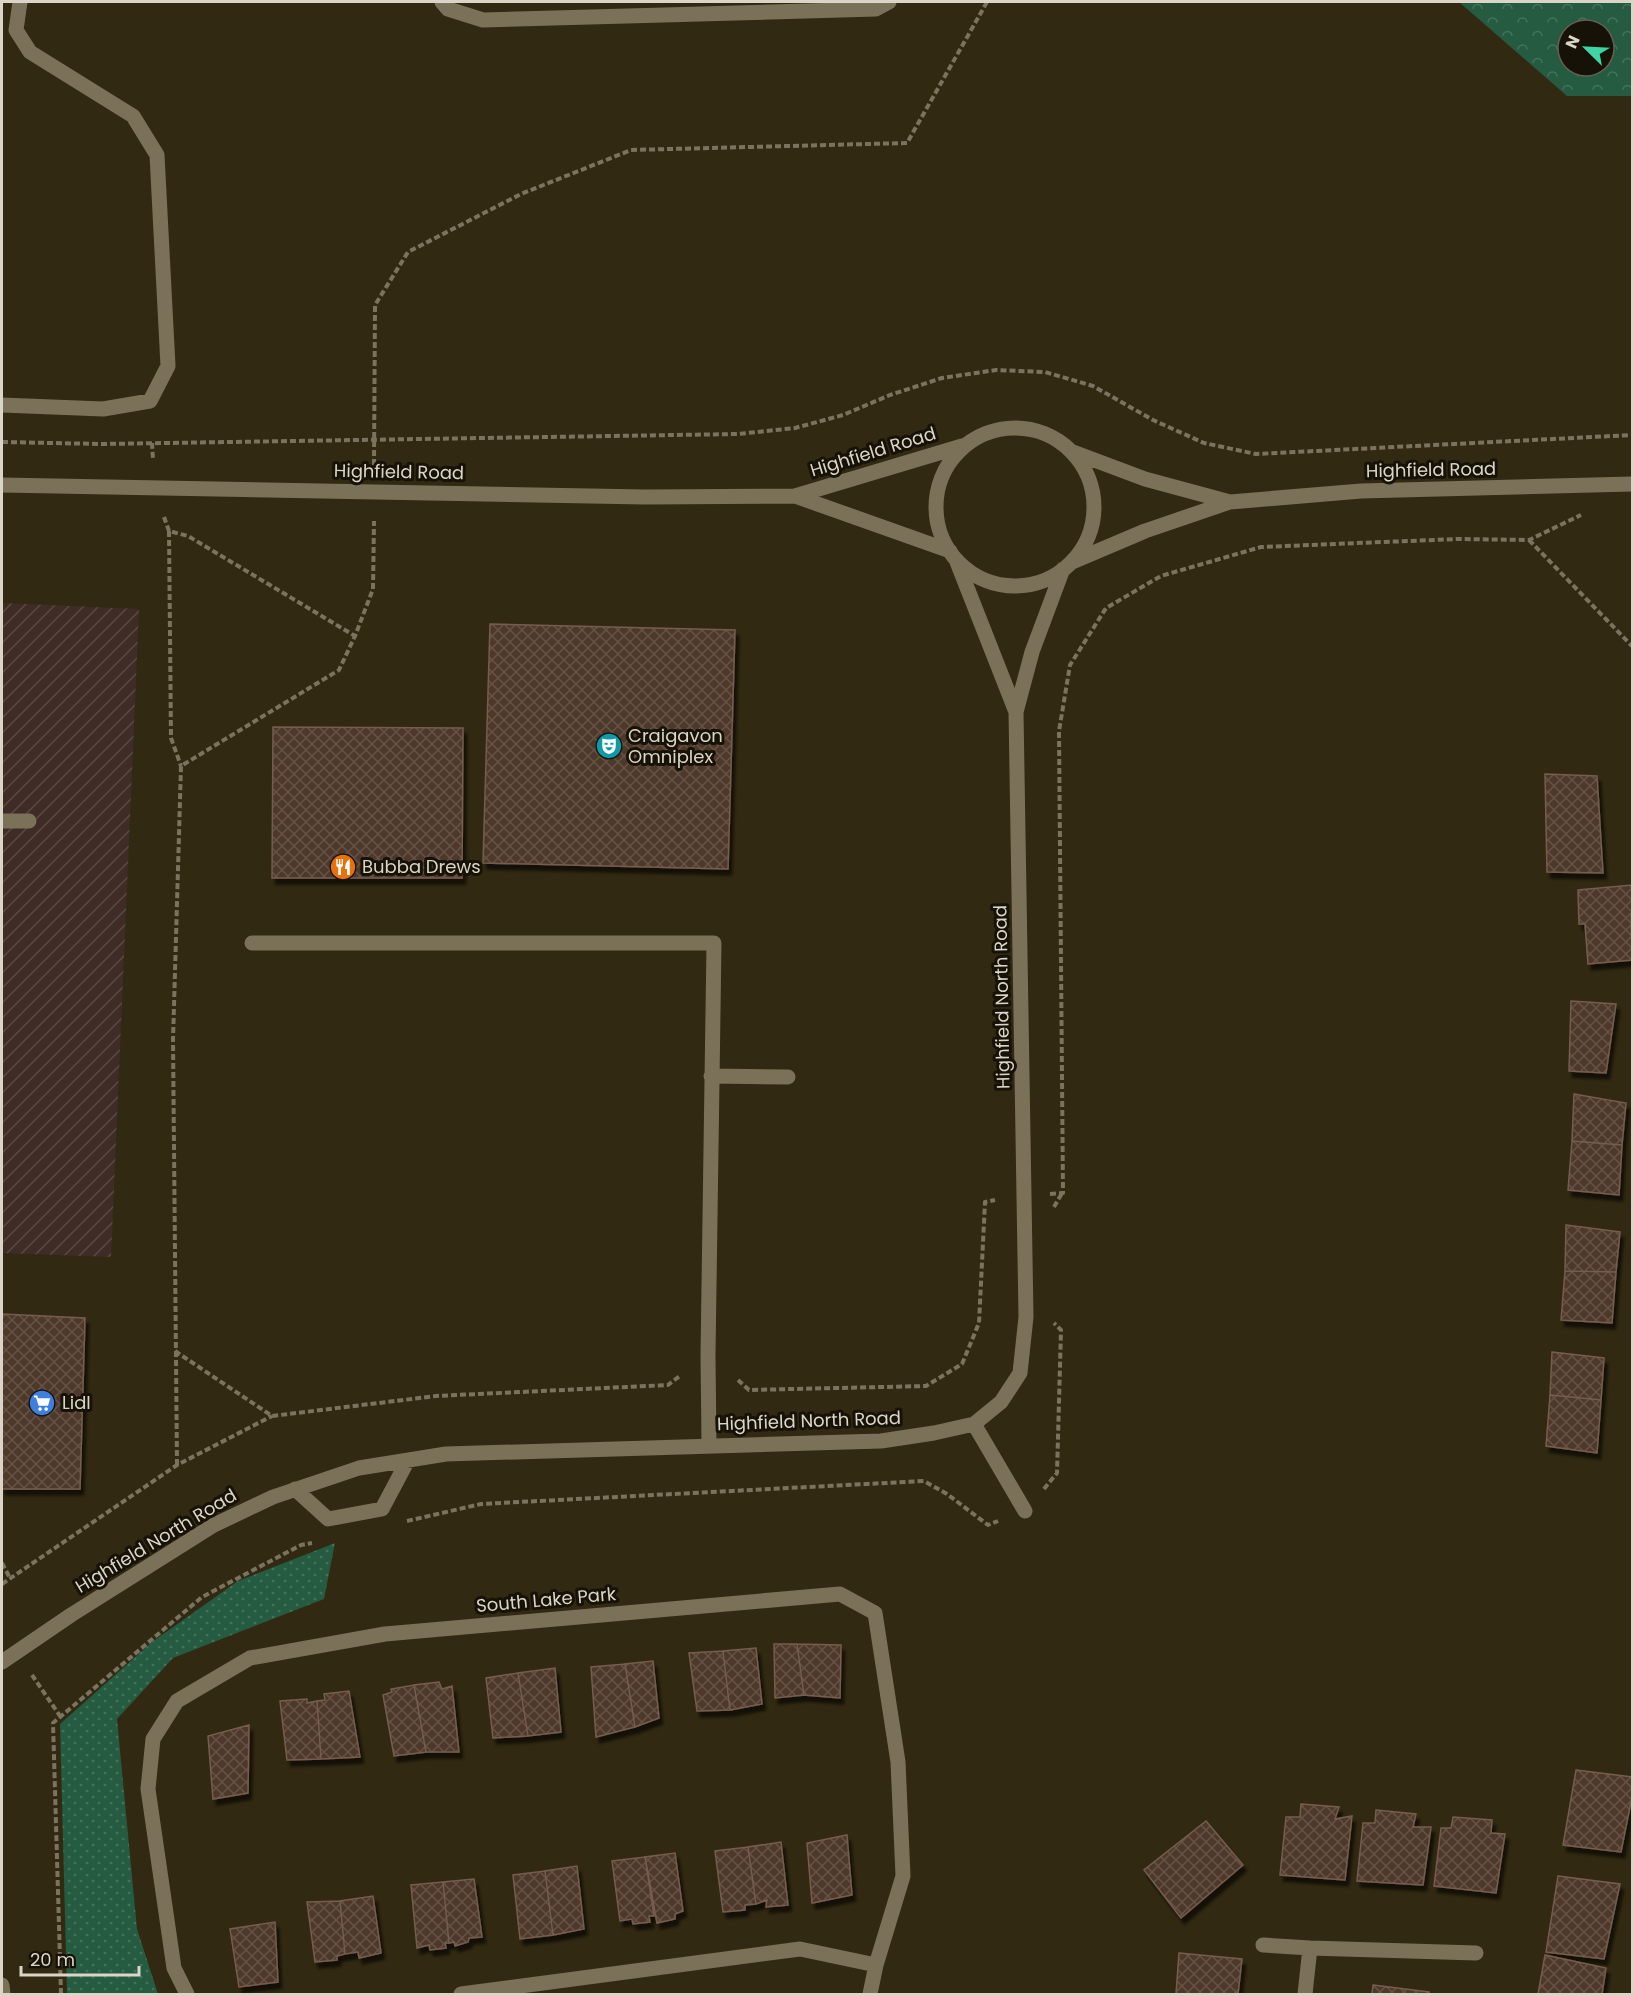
<svg xmlns="http://www.w3.org/2000/svg" width="1634" height="1996" viewBox="0 0 1634 1996" font-family="Poppins,sans-serif">
<defs>
<pattern id="industrial-furrows" width="10" height="10" patternUnits="userSpaceOnUse" patternTransform="scale(1.5)"><rect width="10" height="10" fill="#3f2c26"/><path d="M-1 1l2-2M0 10L10 0M9 11l2-2" fill="none" stroke="#5a4a44"/></pattern>
<pattern id="grass-dots" width="8" height="8" patternUnits="userSpaceOnUse" patternTransform="scale(1.5)"><rect width="8" height="8" fill="#255b41"/><path d="M2 2h.1M6 6h.1" fill="none" stroke="#44725b" stroke-width="1.8" stroke-linecap="round"/></pattern>
<pattern id="forest-crowns" width="20" height="18" patternUnits="userSpaceOnUse" patternTransform="scale(1.5)"><rect width="20" height="18" fill="#255b41"/><path d="M2 6a3 3 0 1 1 6 0M12 15a3 3 0 1 1 6 0" fill="none" stroke="#44725b"/></pattern>
<pattern id="building-cross-hatch" width="8" height="8" patternUnits="userSpaceOnUse" patternTransform="scale(1.5)"><rect width="8" height="8" fill="#4d3729"/><path d="M0 0l8 8M0 8l8-8" fill="none" stroke="#665347"/></pattern>
<filter id="shadow"><feDropShadow dx="3.5" dy="6" stdDeviation="1.5" flood-color="#0009"/></filter>
</defs>
<rect width="100%" height="100%" fill="#312911"/>
<path fill="url(#industrial-furrows)" d="M2,603L139,609L111,1257L2,1253Z"/>
<path fill="url(#grass-dots)" d="M335,1543L324,1599L173,1658L117,1719L137,1929L158,1994H67L60,1724L152,1642L238,1581Z"/>
<path fill="url(#forest-crowns)" fill-rule="evenodd" d="M1459,2H1632V96H1567ZM1568,30H1604V66H1568Z"/>
<path fill="url(#building-cross-hatch)" stroke="#765d4e" stroke-width="1.5" filter="url(#shadow)" d="M490,624L735,630L728,869L483,863Z
M273,727L463,728L462,878H272Z
M1545,774L1597,776L1603,873L1547,872Z
M1632,885V914H1631L1632,960L1588,964L1585,924H1579L1578,890Z
M1571,1001L1616,1004L1606,1073L1569,1071Z
M1574,1094L1626,1103L1622,1145L1572,1141Z
M1572,1141L1622,1145L1619,1195L1568,1190Z
M1566,1225L1620,1232L1616,1272L1565,1271Z
M1565,1271L1616,1272L1612,1323L1561,1320Z
M2,1314L85,1318L80,1489H2Z
M1552,1352L1604,1358L1601,1400L1550,1395Z
M1550,1395L1601,1400L1597,1453L1546,1446Z
M774,1644H797L804,1695L775,1698Z
M797,1644L841,1645L840,1698L804,1695Z
M756,1648L762,1704L730,1710L723,1651Z
M723,1651L730,1710L697,1711L689,1653Z
M653,1661L659,1718L635,1727L625,1664Z
M625,1664L635,1727L596,1737L591,1667Z
M555,1668L561,1732L528,1736L518,1673Z
M518,1673L528,1736L493,1738L486,1678Z
M439,1682L442,1689L452,1686L459,1752H426L414,1685Z
M414,1685L426,1752L394,1756L383,1695L392,1692L391,1689Z
M349,1691L360,1757L321,1759L317,1701L325,1700L324,1694Z
M307,1699V1703L317,1701L321,1759L287,1760L280,1701Z
M249,1725L248,1793L213,1799L208,1736Z
M1576,1770L1632,1777V1797L1621,1852L1563,1845Z
M1301,1804L1339,1807L1335,1819L1352,1816L1345,1880L1280,1875L1286,1817H1300Z
M1376,1810L1416,1814L1413,1827H1431L1423,1885L1357,1881L1363,1823H1375Z
M1453,1817L1492,1820L1491,1833L1505,1834L1496,1893L1434,1886L1441,1828H1451Z
M1206,1821L1243,1865L1181,1918L1144,1870Z
M847,1835L852,1895L812,1903L807,1843Z
M781,1842L788,1905L766,1907L767,1900L756,1904L748,1847Z
M748,1847L756,1904L745,1905V1910L723,1912L715,1851Z
M675,1853L683,1911L675,1914V1919L657,1923L645,1857Z
M645,1857L654,1916H649L650,1922L633,1924L632,1919L620,1921L612,1861Z
M577,1866L584,1929L553,1935L545,1871Z
M545,1871L553,1935L520,1939L513,1875Z
M1558,1876L1620,1884L1604,1959L1546,1952Z
M474,1879L482,1937L469,1938L468,1942L455,1946L454,1942L449,1943L443,1882Z
M443,1882L449,1943H445L446,1948L430,1950L429,1945L417,1948L411,1885Z
M373,1896L381,1953L359,1958L358,1952L345,1954L340,1901Z
M340,1901L345,1954L337,1956V1960L315,1962L307,1902Z
M275,1922L278,1982L239,1987L230,1929Z
M1179,1953L1242,1959L1238,1994H1176Z
M1545,1955L1606,1968L1602,1994H1538Z
M1373,1985L1429,1992V1994H1372Z"/>
<g fill="none" stroke-linecap="round" stroke-linejoin="round">
<path stroke="#7b7360" stroke-width="4" stroke-dasharray="6 3" stroke-linecap="butt" d="M2,442L102,444L738,434L795,428L843,415L890,395L942,378L996,370L1045,372L1093,386L1153,420L1204,443L1256,454L1632,435
M152,443L153,460
M374,465L375,305L408,252L521,194L631,150L907,143L987,2
M164,517L169,531L188,536L355,636
M169,531L171,738L181,766
M1529,540L1632,646
M1050,1194L1063,1193L1059,731L1070,665L1106,608L1161,576L1261,547L1457,539L1529,540L1581,515
M1054,1207L1062,1193
M175,1351L272,1416L436,1396L668,1385L681,1375
M738,1380L749,1390L926,1386L962,1364L979,1323L985,1202L995,1200
M177,1465L173,1040L181,766L339,670L355,636L373,589L374,521
M1044,1489L1057,1473L1061,1330L1054,1323
M407,1521L481,1504L924,1481L947,1494L988,1525L998,1521
M2,1563L10,1578
M2,1584L177,1465L272,1416
M32,1675L60,1716
M61,1994L53,1723L202,1597L301,1545L312,1543"/>
<path stroke="#7b7158" stroke-width="15" d="M442,2L448,9L483,20L876,9L889,2
M2,405L103,409L150,401L168,366L157,155L133,116L30,52L16,30L20,2
M936 507a79 79 0 1 1 158 0a79 79 0 1 1-158 0Z
M1073,452L1145,479L1230,502
M2,485L645,497L795,496L962,446
M795,496L950,551
M957,562L1016,712
M1072,562L1145,531L1230,502L1361,491L1632,484
M2,821H29
M252,943H714L708,1355L709,1445
M711,1076L788,1077
M974,1424L1025,1511
M295,1489L328,1519L382,1509L408,1460
M2,1662L71,1615L214,1525L273,1497L359,1468L446,1454L881,1441L934,1433L974,1424L1001,1402L1020,1373L1026,1317L1016,712L1032,652L1063,569
M1263,1945L1310,1948
M2,1985L3,1994
M187,1994L174,1968L148,1789L153,1739L177,1701L250,1658L385,1634L840,1594L875,1613L898,1762L903,1876L876,1965L870,1994
M461,1994L800,1949L876,1965
M1305,1994L1310,1948L1476,1953"/>
</g>
<defs>
<g id="theatre-disc" transform="scale(1.35)"><circle r="9.5" fill="#0f9aa8" stroke="#161208"/><path d="M-5-5.5Q0-4 5-5.5V0Q5 5 0 6Q-5 5-5 0ZM-3.3-2.5H-1v1.5H-3.3ZM1-2.5H3.3v1.5H1ZM-2.8 1Q0 5.5 2.8 1Z" fill="#fff"/></g>
<g id="restaurant-disc" transform="scale(1.35)"><circle r="9.5" fill="#e8710a" stroke="#161208"/><path d="M-5-6h1v4h1v-4h1v4h1v-4h1v5L-1.5 .5V6h-2V.5L-5-1ZM5-6V6H3V1.5H1.5Q1.5-4 5-6Z" fill="#fff"/></g>
<g id="supermarket-disc" transform="scale(1.35)"><circle r="9.5" fill="#3f7fe0" stroke="#161208"/><path d="M-6-5.5h2.5l.6 2H6L4.5 2H-2.5L-4.4-4H-6ZM-1.5 3.2a1.3 1.3 0 1 0 .1 0ZM3 3.2a1.3 1.3 0 1 0 .1 0Z" fill="#fff"/></g>
</defs>
<g fill-rule="evenodd">
<use href="#theatre-disc" x="609" y="746"/>
<use href="#restaurant-disc" x="343" y="867"/>
<use href="#supermarket-disc" x="42" y="1403"/>
</g>
<g text-anchor="middle" stroke-width="6" stroke-linejoin="round" paint-order="stroke">
<g font-size="18" fill="#dbd5c7" stroke="#161208">
<text transform="translate(873 452) rotate(-17)" y="6">Highfield Road</text>
<text transform="translate(1431 470) rotate(-1)" y="6">Highfield Road</text>
<text transform="translate(399 472) rotate(1)" y="6">Highfield Road</text>
<text transform="translate(1002 997) rotate(-91)" y="6">Highfield North Road</text>
<text transform="translate(809 1421) rotate(-2)" y="6">Highfield North Road</text>
<text transform="translate(156 1541) rotate(-31)" y="6">Highfield North Road</text>
<text transform="translate(546 1600) rotate(-5)" y="6">South Lake Park</text>
</g>
<g font-size="18" fill="#dbd5c7" stroke="#161208" text-anchor="start">
<text x="628" y="742">Craigavon<tspan x="628" dy="21">Omniplex</tspan></text>
<text x="362" y="873">Bubba Drews</text>
<text x="62" y="1409">Lidl</text>
</g>
</g>
<rect width="1634" height="1996" fill="none" stroke="#dbd5c7" stroke-width="6"/>
<g transform="translate(1586 48) rotate(294)"><circle r="28" fill="#161208" stroke="#656054" stroke-width="1.5"/>
<path d="M0-4.5L10 22L0 15L-10 22Z" fill="#3ed4a3"/>
<text y="-9" font-size="16" font-weight="bold" text-anchor="middle" fill="#dbd5c7">N</text>
</g>
<path d="M21 1966v9h118v-9" fill="none" stroke="#dbd5c7" stroke-width="3"/>
<text x="30" y="1966" font-size="18" fill="#dbd5c7" stroke="#161208" stroke-width="4.5" paint-order="stroke">20 m</text>
</svg>
